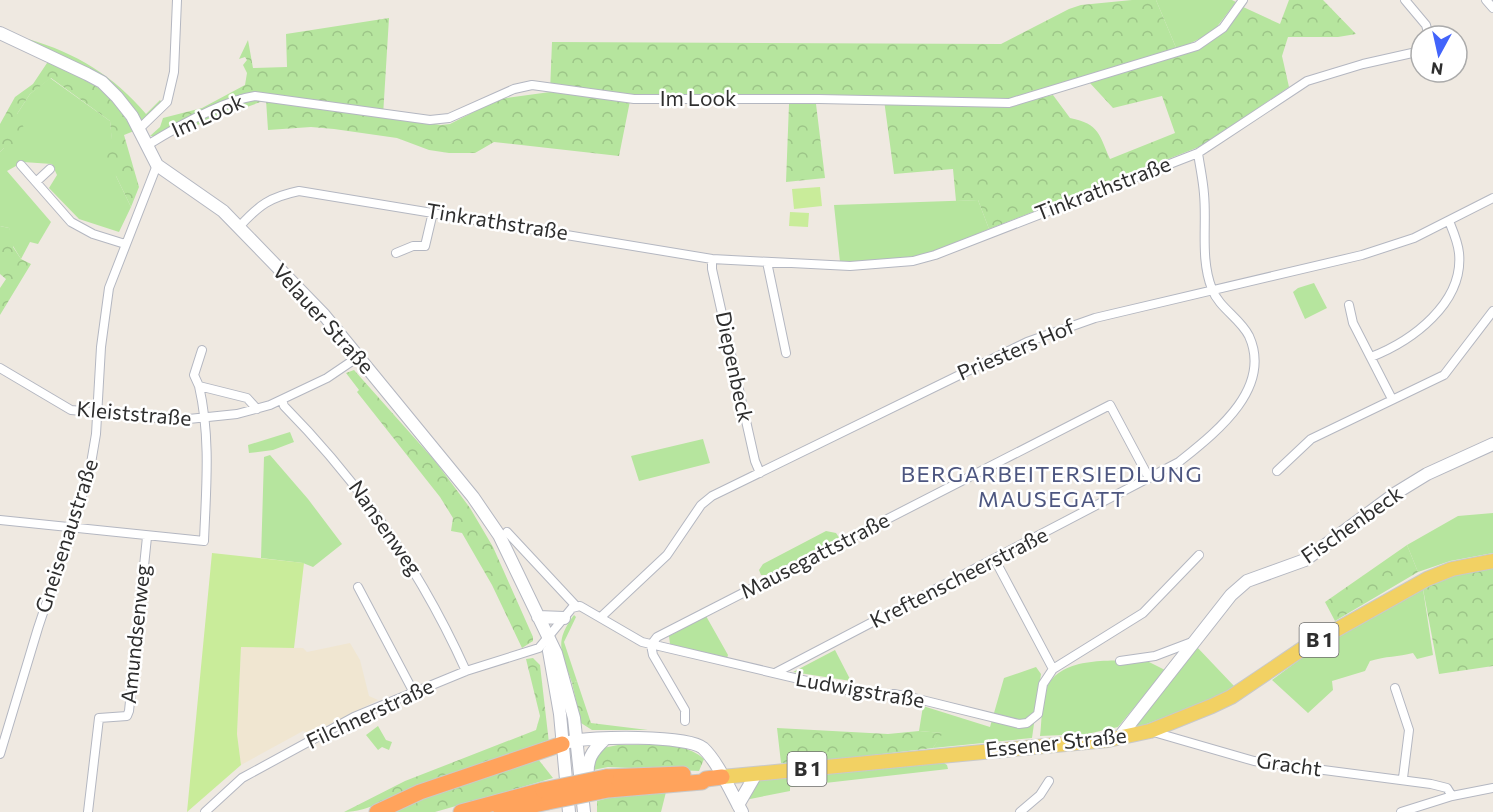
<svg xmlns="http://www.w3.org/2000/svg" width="1493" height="812" viewBox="0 0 1493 812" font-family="Commissioner,sans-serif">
<defs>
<pattern id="forest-crowns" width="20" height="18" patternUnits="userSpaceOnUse" patternTransform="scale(1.5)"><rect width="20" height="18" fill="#b6e59e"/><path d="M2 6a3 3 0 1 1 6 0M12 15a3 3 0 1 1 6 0" fill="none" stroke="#9dc588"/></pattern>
</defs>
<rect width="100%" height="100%" fill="#efe9e1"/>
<path fill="#f0e6d1" d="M350,643L360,660L369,696L378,700L311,734L303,731L241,765L237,734L241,647L303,648L307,652Z"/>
<path fill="#b6e59e" d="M1156,0H1232L1236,2L1213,32L1177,50Z
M28,39C76,53 114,76 146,114L160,100L162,103L140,124L127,105L26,40Z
M50,78L110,121L116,176L131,207L119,232L79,219L49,188L57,175L52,164L23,162L7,171L51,222L38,244L30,242L21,259L13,246L9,228L0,226V152L4,148L17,114L30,94Z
M978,200L989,229L927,255L901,260L840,262L834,205Z
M1314,283L1327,308L1305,319L1293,292L1298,288Z
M290,432L294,442L273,450L249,453L248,445Z
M703,439L710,463L639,481L631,456Z
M270,455L308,499L342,544L313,567L303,563L261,558L264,457Z
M1493,513V553L1450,561L1418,572L1407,545L1458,516Z
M826,531L836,533L840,539L766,575H761L759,570L763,564Z
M1423,589L1433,655L1417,659L1413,653C1398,657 1386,656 1370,661L1365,671L1332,681L1333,690L1308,713L1272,680L1314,649Z
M574,615L576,617L564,642L577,681L572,683C562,653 553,643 574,615Z
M706,616L728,655L727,658L670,644L669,636Z
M1196,646L1234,686L1216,698L1136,728L1135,725Z
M835,650L851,681L793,672Z
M1145,660L1165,670L1118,727L1087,734L1040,736C1042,722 1041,702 1046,689C1061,654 1114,662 1145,660Z
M1036,667L1041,674L1032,738L933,748L942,733L919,731L923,706L990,727L1004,678Z
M378,726L386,740L392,742L389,750L382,747L378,750L366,735Z
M941,761L947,765L948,769L790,787V791L745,800L756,782L764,779Z"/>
<path fill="url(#forest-crowns)" d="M1132,0H1156L1177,50L1023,101L1053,95L1070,118C1100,124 1099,135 1110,159L1175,133L1162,96L1113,108L1089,82L1209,42L1241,6L1280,24L1289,0H1323L1356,34L1338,37H1288L1282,56L1289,87L1204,145L989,229L978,200L956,201L953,169L894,174L884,100L630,101L619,156L494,142L475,153H449L429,150L397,138L334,129L311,127L268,130L266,100L164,137L150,136L160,127L163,118L202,108L245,85L247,73L243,65L247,60L245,57L239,59L248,40L253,68L287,67L286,34L389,18L383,116L441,125L450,124L499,99L550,92L552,42L1001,44L1069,9L1081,5Z
M54,62L109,94L134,131L124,135L139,187L131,207L116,176L108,173L101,161L112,143L110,121L51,78L30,94L17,114L29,138L14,149L4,148L0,152V124L15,97L33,84L47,63Z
M789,104H816L825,178L786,182Z
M0,226L9,228L15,240L13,247L21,259L31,264L0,315V288L6,279L0,274Z
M354,370L435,461L470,508L493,547L533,637V641L522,648L492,585L462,533L451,531L453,518L440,497L357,392L359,390L346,373Z
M1407,545L1418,572L1335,621L1325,602Z
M1493,567V666L1439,674L1423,589L1459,573Z
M533,658L540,665L549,743C503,756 458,771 413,788C389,797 369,812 344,812L405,781L536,730L540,716L526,659Z
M577,681L591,723L648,730H592L581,723L572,683Z
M777,728L888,734L919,731L943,733L933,748L815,762L781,763Z
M618,745C646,745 682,739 704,759L699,771L608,767L593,770L597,757L595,755L603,748Z
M538,759L553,778L435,812H385Z
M631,792H666L661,812H597V801Z"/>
<path fill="#c9ec9a" d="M820,187L822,206L794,209L792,189Z
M790,212L809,213L808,227L789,226Z
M212,553L304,563L294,648L241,647L237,734L241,765L187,812Z"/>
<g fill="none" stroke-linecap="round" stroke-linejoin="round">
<g stroke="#b4b7c1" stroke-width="10">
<path id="street" d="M1405,0L1426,25L1429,36
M1486,0L1493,8
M139,129L167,102L174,72L177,0
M146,146C175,128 221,101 255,96L430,120L449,118L514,89L532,85L634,99H819L1009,103L1197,46L1223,28L1243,0
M21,165L71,222L93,234L125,244
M36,182L50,169
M239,227C259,205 270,197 299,191L712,259L850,266L913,261L935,255L1198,153L1307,81L1363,64L1421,51
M396,253L413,246H425L433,212
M712,259V269L755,461L760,473
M767,262L786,353
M1349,305L1353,323L1392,399
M202,350L194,375L199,386L247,398L257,409
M1371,357C1412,341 1464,303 1459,253C1458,242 1453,231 1449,221
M0,368L71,410L179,420L237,414L270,405L327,378L358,357
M282,400L284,406C361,484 421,571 466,671
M1277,471L1311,439L1444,375L1493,311
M0,520L204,541C206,489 211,438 199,386
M507,532L576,606
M995,560L1053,669
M358,587L413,691
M601,617L667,555L701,505L712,496L1027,342L1095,318L1362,255L1414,238L1493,198
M651,645L657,637L1110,405L1149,478
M651,645L653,655L685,710V721
M1120,661L1155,656L1192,642
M775,673L1179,462C1215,433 1273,389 1249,336C1240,318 1219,308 1212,289C1200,259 1207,225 1204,194C1203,180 1200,167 1198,153
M1395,688L1409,730L1403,778
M1150,731L1254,761L1431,784L1447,788L1452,796
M0,754L38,628L89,475L96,434L101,347L109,288L157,165
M88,812L99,718L127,716L129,711L147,537
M205,812L242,778L354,717L466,671L539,648L572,608L580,606L642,642L867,695L894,694L914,698L1019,724L1027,723L1038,714L1043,684L1053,669L1143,613L1199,555
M1020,812L1040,795L1049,781
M1401,812L1452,796L1493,788"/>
</g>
<g stroke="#b4b7c1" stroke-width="14">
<path id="secondary" d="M0,33L87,74L102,82L117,97L132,116L157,165L223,211L324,315L473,497L499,535L556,653L574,718L584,812
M538,617L564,618
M549,651L560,714L569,812
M1118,739L1231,595L1247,581L1305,560L1396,493L1427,474L1493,444
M569,742C590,736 688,735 703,748C718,762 732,794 742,812
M588,778C586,760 592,751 605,739
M738,805L756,774"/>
</g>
<g stroke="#c9c9c9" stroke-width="16">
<path id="primary" d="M722,777L1108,740L1150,731L1212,706L1231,697L1302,649L1427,579L1452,569L1493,561"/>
</g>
<g stroke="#c9c9c9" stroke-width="17">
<path id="highway" d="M606,777L683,774
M608,790L702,782L706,779L722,777
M377,812L420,792L562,744
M461,812L543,790
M501,812L548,802"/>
</g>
<use href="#street" stroke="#fff" stroke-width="8"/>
<use href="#secondary" stroke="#fff" stroke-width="12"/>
<use href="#primary" stroke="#f2d163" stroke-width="14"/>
<use href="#highway" stroke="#ffa35c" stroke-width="15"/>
<g stroke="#c9c9c9" stroke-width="17" stroke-linecap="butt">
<path id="highway-bridge" d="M543,790L606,777
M548,802L608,790"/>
</g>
<use href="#highway-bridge" stroke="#ffa35c" stroke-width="15"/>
</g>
<g text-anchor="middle" stroke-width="5" stroke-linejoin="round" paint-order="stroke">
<g fill="#fff" stroke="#6d6d6d" stroke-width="1.5">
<rect x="1299.5" y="623" width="39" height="34" rx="4.5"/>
<rect x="787.5" y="752" width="39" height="34" rx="4.5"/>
</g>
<g font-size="20" font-weight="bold" fill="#2e2e2e">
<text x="1319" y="647">B 1</text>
<text x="807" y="776">B 1</text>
</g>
<g font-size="21" fill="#2e2e2e" stroke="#fff">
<text x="698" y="106">Im Look</text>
<text transform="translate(208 116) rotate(-24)" y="7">Im Look</text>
<text transform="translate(1103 189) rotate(-21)" y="7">Tinkrathstraße</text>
<text transform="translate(497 222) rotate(9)" y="7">Tinkrathstraße</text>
<text transform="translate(323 319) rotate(48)" y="7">Velauer Straße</text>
<text transform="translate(1016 350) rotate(-23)" y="7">Priesters Hof</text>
<text transform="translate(734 367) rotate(78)" y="7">Diepenbeck</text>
<text transform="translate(134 414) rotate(5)" y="7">Kleiststraße</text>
<text transform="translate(1352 525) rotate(-35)" y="7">Fischenbeck</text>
<text transform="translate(385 528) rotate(55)" y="7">Nansenweg</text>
<text transform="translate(67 536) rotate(-72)" y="7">Gneisenaustraße</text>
<text transform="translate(815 556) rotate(-27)" y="7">Mausegattstraße</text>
<text transform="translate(959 578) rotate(-27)" y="7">Kreftenscheerstraße</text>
<text transform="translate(136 634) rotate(-84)" y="7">Amundsenweg</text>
<text transform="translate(860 690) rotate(10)" y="7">Ludwigstraße</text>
<text transform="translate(370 714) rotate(-25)" y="7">Filchnerstraße</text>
<text transform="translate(1056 743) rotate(-6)" y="7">Essener Straße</text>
<text transform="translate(1289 765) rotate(8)" y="7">Gracht</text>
</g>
<g font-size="22" letter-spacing="1.5" fill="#4d5680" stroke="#fff">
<text x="1052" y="482">BERGARBEITERSIEDLUNG<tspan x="1052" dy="25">MAUSEGATT</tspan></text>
</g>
</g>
<g transform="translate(1439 54) rotate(188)"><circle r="28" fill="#ffffff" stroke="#ababab" stroke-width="1.5"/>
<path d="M0-4.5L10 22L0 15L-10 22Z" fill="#4264fb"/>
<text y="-9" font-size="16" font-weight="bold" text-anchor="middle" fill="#2e2e2e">N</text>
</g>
</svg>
